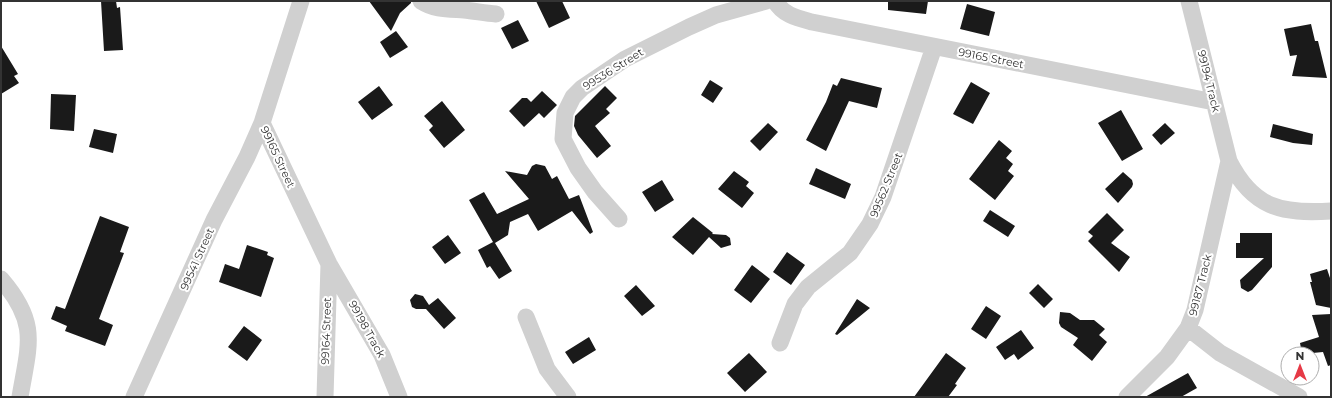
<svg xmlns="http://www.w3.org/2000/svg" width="1332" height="398" viewBox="0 0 1332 398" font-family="Montserrat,sans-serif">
<rect width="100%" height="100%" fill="#fff"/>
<path fill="#1a1a1a" d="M101,1H116L117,8L120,7L123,50L104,51Z
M369,1H411V3L400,13L391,31Z
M536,1H562L570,18L549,28Z
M888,1H928L926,14L888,10Z
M967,4L995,12L989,36L960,29Z
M518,20L529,41L512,49L501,28Z
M1311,24L1315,41H1318L1327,78L1292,76L1297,55L1290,56L1284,29Z
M396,31L408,47L390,58L380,42Z
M1,46L18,74L14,76L19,83L1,94Z
M841,78L882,88L877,108L849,101L826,151L806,140L826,102L833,84L837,86Z
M710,80L723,88L713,103L701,95Z
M971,82L990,93L973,124L953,114Z
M379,86L393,105L372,120L358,102Z
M605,86L617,98L606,109L610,113L595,126L611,146L597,158L578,135L574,126L575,116Z
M542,91L557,105L544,118L539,113L524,127L509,111L522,98H527L531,102Z
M51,94L76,95L74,131L50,129Z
M442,101L465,130L444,148L429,130L433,126L424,116Z
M1121,110L1143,149L1122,161L1098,123Z
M768,123L778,132L760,151L750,141Z
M1165,123L1175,133L1161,145L1152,135Z
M1273,124L1313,134L1312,145L1293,143L1270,137Z
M94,129L117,134L113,153L89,147Z
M999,140L1012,151L1006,158L1013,164L1008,171L1014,176L995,200L969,179Z
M536,164L545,166L552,179L557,176L569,199L579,195L593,232L590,234L572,211L538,231L528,214L510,222L508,235L495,243L512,271L499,279L490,266L487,268L478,250L493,242L469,200L484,192L497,214L529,199L505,171L527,175L532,166Z
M816,168L851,184L845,199L809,184Z
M734,171L749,182L746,186L754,193L742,208L718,189Z
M1123,172L1132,180L1133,184L1132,187L1118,203L1105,189Z
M662,180L674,200L655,212L642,192Z
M990,210L1015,226L1008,237L983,221Z
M1107,213L1124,230L1111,243L1130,257L1119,272L1088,241L1093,236L1088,232Z
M100,216L129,227L120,252L124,253L99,319L113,325L105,346L65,331L67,326L51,319L56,306L65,309Z
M693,217L713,233L712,234L726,235L730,238L731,245L721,248L709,237L693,255L672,237Z
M1240,233H1272V267L1252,290L1248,292L1241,288L1240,280L1264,258H1236V243H1240Z
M448,235L461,253L445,264L432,247Z
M247,245L268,252L267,255L274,258L261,297L219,282L225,264L239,269Z
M787,252L805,265L791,285L773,272Z
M752,265L770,279L751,303L734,290Z
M1327,269L1331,281V308L1316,305L1310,282H1312L1310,274Z
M1038,284L1053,299L1044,308L1029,293Z
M636,285L655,306L642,316L624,296Z
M415,294L423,296L429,305L438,298L456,318L444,329L426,309H416L412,307L410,300Z
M857,299L870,308L837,335L835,334Z
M986,306L1001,316L986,339L971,329Z
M1060,312L1070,313L1080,320H1094L1105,329L1099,335L1107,342L1092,361L1073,345L1078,338L1061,327L1059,323Z
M1331,314V365L1328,366L1323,352L1302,354L1300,343L1319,337L1312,315Z
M244,326L262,340L247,361L228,347Z
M1021,330L1034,348L1018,360L1014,354L1005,360L996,347Z
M589,337L596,350L573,364L565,352Z
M749,353L767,372L745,392L727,373Z
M946,353L966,368L955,384L957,385L948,397H914Z
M1188,373L1197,388L1181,397H1145Z"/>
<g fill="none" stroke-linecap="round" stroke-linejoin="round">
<path stroke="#d0d0d0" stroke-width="17" d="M421,1C435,10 448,9 464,10C474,11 485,13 496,14
M775,1C783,15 797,18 812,22L1214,102
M1189,1L1229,161C1253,208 1281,214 1331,211
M262,123L329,264L382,355L399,397
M1229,161L1195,310L1188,328L1220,353L1299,397
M619,219L595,192L578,168L563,139L565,113L573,97L582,88L625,59L689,27L716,15L766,1
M1,279C39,323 29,344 20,397
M526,317L547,369L568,397
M780,343L795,304L808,287L850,253L870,224L883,197L934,47
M134,397L214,220L247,157L262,123L301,1
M325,397L329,264
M1127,397L1167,357L1188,328"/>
</g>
<g text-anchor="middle" stroke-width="4" stroke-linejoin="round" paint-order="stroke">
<g font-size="11" fill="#333" stroke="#fff">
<text transform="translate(991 58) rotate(11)" y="4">99165 Street</text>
<text transform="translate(613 69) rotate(-32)" y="4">99536 Street</text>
<text transform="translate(1209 81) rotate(76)" y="4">99194 Track</text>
<text transform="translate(278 157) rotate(65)" y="4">99165 Street</text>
<text transform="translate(886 185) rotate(-68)" y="4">99562 Street</text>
<text transform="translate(197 259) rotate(-66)" y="4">99541 Street</text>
<text transform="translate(1200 285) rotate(-76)" y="4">99187 Track</text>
<text transform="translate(367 329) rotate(61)" y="4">99198 Track</text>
<text transform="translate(326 331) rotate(-88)" y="4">99164 Street</text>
</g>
</g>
<rect width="1332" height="398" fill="none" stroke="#333333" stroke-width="4"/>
<g transform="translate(1300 366)"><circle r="19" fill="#ffffff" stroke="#adadad"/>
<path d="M0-3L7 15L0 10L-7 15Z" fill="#e63946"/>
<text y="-6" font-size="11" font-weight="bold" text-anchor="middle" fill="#333333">N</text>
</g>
</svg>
